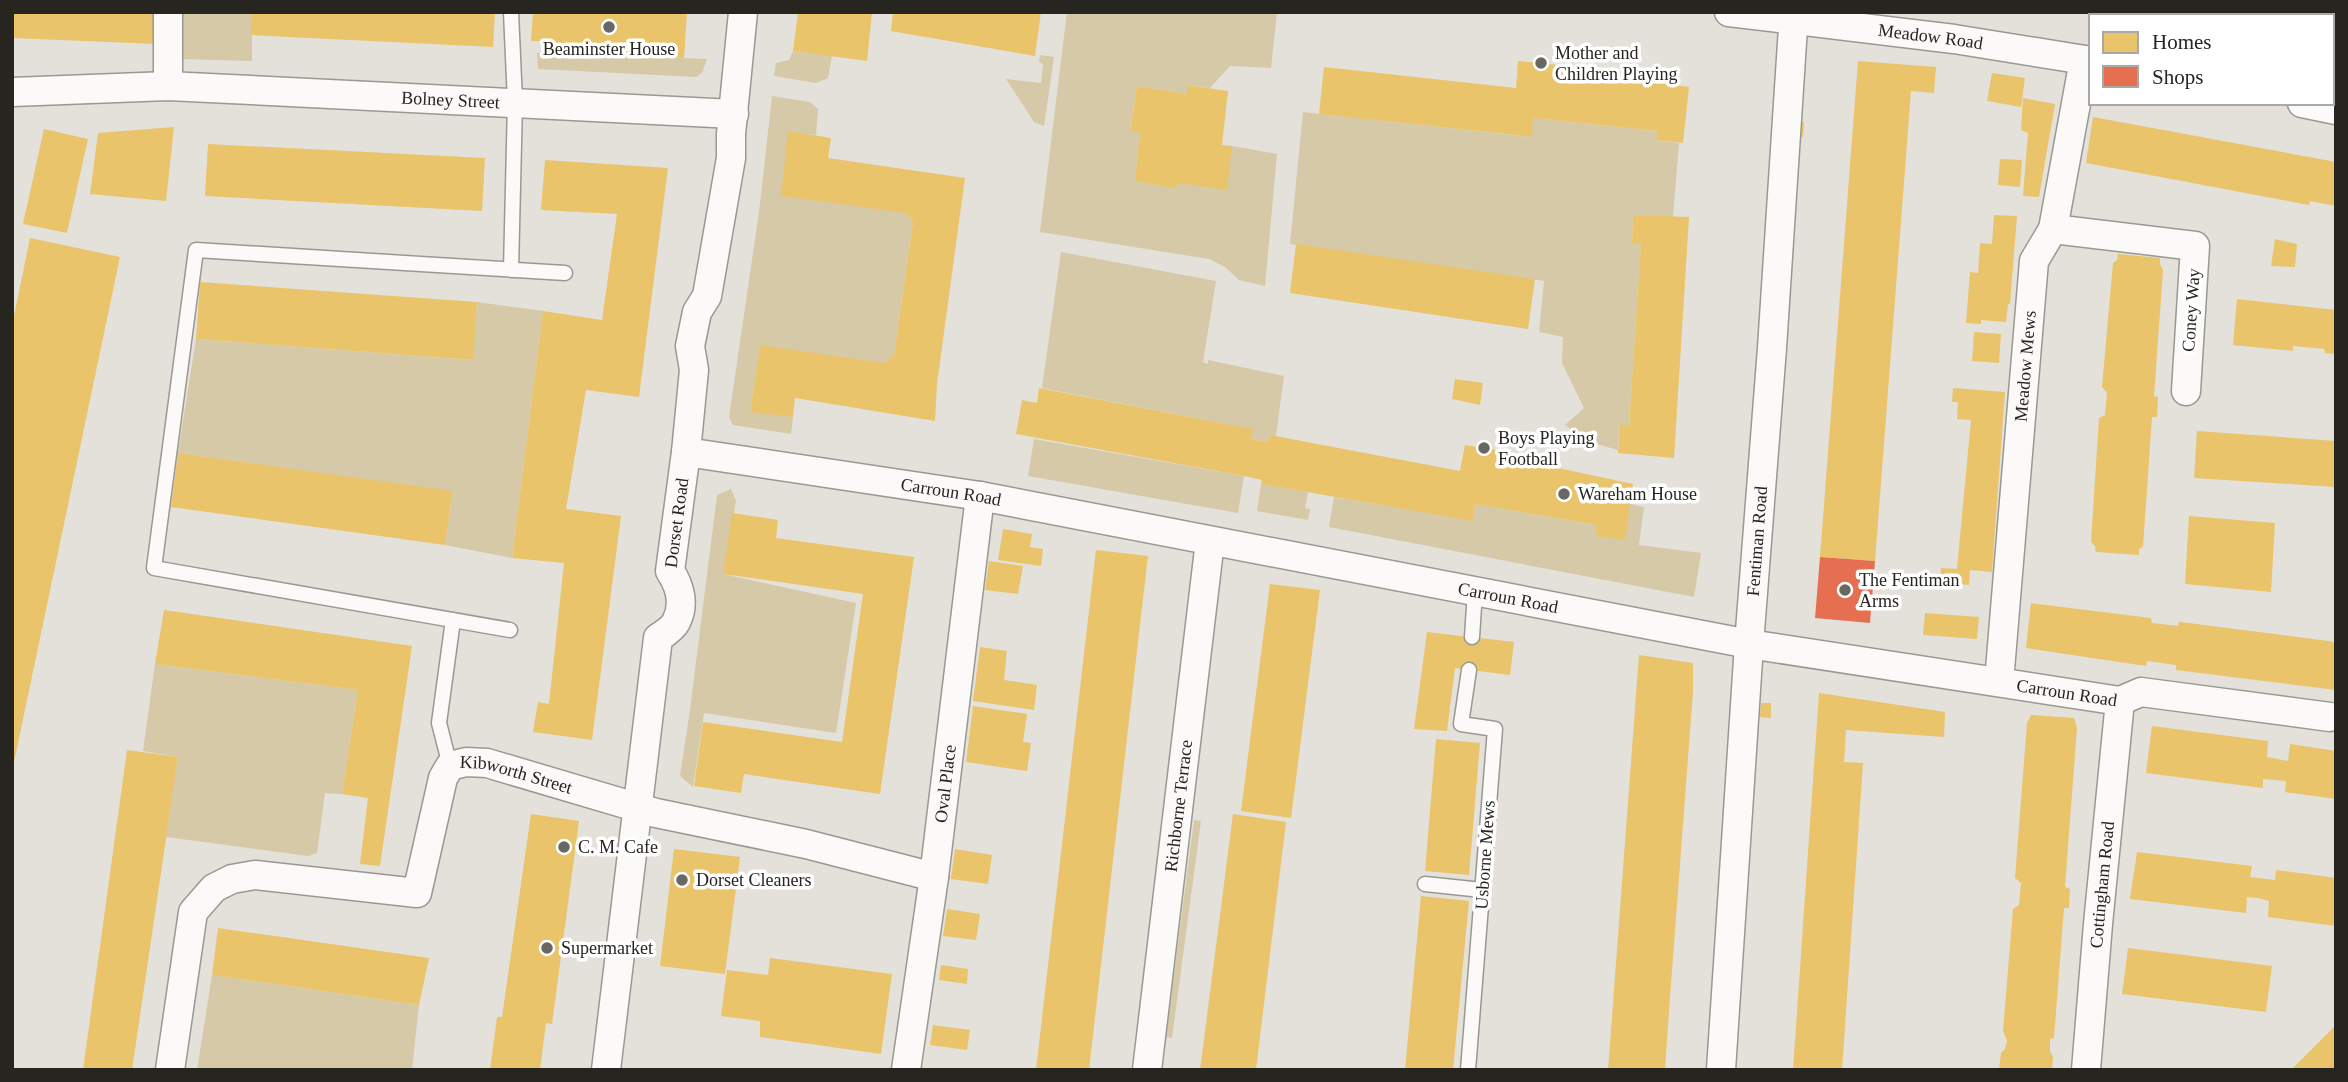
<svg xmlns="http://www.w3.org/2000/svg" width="2348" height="1082" viewBox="0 0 2348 1082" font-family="Georgia,serif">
<rect width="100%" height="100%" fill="#e3e1da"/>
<path fill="#d5c9a8" d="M180,12H252V61L180,59Z
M1067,12H1277L1271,68L1230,66L1210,88L1187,85V94L1137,86L1130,129L1140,132L1135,181L1176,189L1177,183L1232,146L1277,154L1265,286L1239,280L1225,267L1209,259L1040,232Z
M793,51L832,56L828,78L816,83L774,76L776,63L789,60Z
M537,53L707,59L702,73L696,77L538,69Z
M1040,55L1054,57L1044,126L1034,122L1006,79L1041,83L1043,64L1039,62Z
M772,96L810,102L818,109L816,135L788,132L906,213L913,222L894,355L885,363L760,346L750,411L793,417L791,434L733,425L729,417L759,212Z
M1303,112L1531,137L1533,118L1658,131L1656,140L1679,143L1673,217L1633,215L1632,242L1641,243L1629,426L1620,425L1618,450L1590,442L1565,425L1584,408L1562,363L1563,337L1539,332L1544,281L1290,244Z
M1061,252L1216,281L1203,362L1208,364V360L1284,376L1276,436L1270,435L1268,442L1251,439L1252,429L1042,388Z
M477,302L543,311L512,558L445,545L453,492L178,453L196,339L472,360Z
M1034,439L1244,476L1238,513L1028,476Z
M1261,484L1308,492L1305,508L1310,509L1308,520L1257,511Z
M731,489L736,501L723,574L856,603L836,733L704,713L693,787L680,776L690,710L717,495Z
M1334,497L1473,520L1475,504L1597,525L1595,536L1630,504L1644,507L1639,545L1701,553L1694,597L1329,527Z
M155,664L358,690L342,794L325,793L317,853L308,856L166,837L178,757L143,751Z
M1194,820L1201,821L1172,1038L1166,1037Z
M212,975L419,1005L412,1070H197Z"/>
<path fill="#e9c46a" d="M12,12H157L156,44L12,38Z
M252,12H495L493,47L251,35Z
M533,12H687L684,58L550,51L551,42L531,41Z
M798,12H872L867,61L793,51Z
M893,12H1041L1035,56L891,31Z
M2147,12H2333L2336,13V53L2332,52V16H2158Z
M1518,61L1557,65V69L1689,87L1683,143L1656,140L1658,131L1533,118L1532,137L1319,114L1324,67L1516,88Z
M1858,61L1936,67L1934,93L1911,91L1875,561L1820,557Z
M1992,73L2025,78L2021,107L1987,101Z
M1187,85L1228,91L1222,145L1232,146L1227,190L1177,183L1176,189L1135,181L1140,132L1130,130L1137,86L1187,94Z
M2023,98L2055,104L2039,197L2023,196L2028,133L2021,130Z
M2093,117L2336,162V206L2310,201L2309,205L2086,163Z
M1794,122H1804L1803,137L1793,136Z
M174,127L166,201L90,194L98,133Z
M44,129L88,139L67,233L23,224Z
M788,131L831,138L828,158L965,178L937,384L935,421L795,398L793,417L750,412L760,345L885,363L894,355L913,222L906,213L781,196Z
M208,144L485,158L482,211L205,196Z
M2000,159L2022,160L2020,187L1998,185Z
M545,160L668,168L639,397L586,390L566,509L621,516L592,740L533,732L538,702L549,704L564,563L512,558L543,311L602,320L617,214L541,210Z
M1633,215L1689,217L1674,458L1618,453L1620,424L1629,426L1641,243H1632Z
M1994,215L2017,216L2010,304H2008L2006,322L1981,320V324L1966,323L1970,272L1978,273L1980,243L1992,244Z
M30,238L120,257L13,767L12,326Z
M2275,239L2297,244L2295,267L2271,266Z
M1296,244L1535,279L1528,329L1290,293Z
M2118,254L2160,258V264L2163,270L2154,396L2158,397L2157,417H2152L2143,547L2139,549V555L2096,552L2095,546L2091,542L2099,418L2105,415L2107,393L2102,387L2113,263L2117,260Z
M200,282L477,302L473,360L196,339Z
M2237,299L2336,310V354L2325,353L2324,349L2304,347L2293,346V351L2233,345Z
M1974,332L2001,334L1999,363L1972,361Z
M1455,379L1483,383L1480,405L1452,399Z
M1039,388L1253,429L1251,439L1268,442L1270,435L1460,471L1465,445L1503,451L1502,456L1633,484L1625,540L1595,536L1597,525L1475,504L1473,521L1261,484L1262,480L1244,476L1016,434L1022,400L1037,403Z
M1953,388L2005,392L1992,572L1970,570L1969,585L1940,582L1941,568L1957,569L1971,420L1957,419L1958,402H1952Z
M2197,431L2336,441L2335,487L2194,478Z
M178,453L453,491L445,545L171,507Z
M732,513L778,520L776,538L914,557L880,794L744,774L741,793L694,786L703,722L842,742L863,594L723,574Z
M2189,516L2275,523L2271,592L2185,584Z
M1003,529L1032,534L1030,547L1043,549L1041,566L998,560Z
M1096,550L1148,556L1141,616L1089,1070H1036Z
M989,561L1023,566L1018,594L985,590Z
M1270,584L1320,590L1291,818L1241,811Z
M2031,603L2151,618L2152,623L2178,626L2179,622H2181L2336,642V690L2176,670V665L2147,661L2146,666L2026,648Z
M164,610L412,646L380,866L360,864L368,798L342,794L358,690L155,664Z
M1925,613L1979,617L1977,639L1923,635Z
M1427,632L1514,642L1510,675L1455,668L1447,731L1414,729Z
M980,647L1007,651L1004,680L1037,685L1034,710L973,701Z
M1639,655L1693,663V691L1669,1011L1665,1070H1608Z
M1819,693L1945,712L1944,737L1846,730L1844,762L1863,763L1842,1070H1793Z
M1761,703H1771V718L1760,717Z
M973,706L1027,714L1023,742L1031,743L1027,771L966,762Z
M2031,715L2074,718L2077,728L2065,887L2070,889L2069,908H2064L2054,1038L2050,1039V1052L2053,1056L2052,1070H1999L2001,1053L2005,1049L2007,1041L2003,1031L2013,909L2019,905L2021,883L2015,878L2027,723Z
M2152,726L2268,741L2267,757L2288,761L2290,744L2336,751V799L2285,792L2286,781L2263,779V788L2146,773Z
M1436,739L1480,743L1469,875L1425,871Z
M127,750L178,757L132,1070H83Z
M531,814L579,821L552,1024L546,1023L540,1070H490L497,1017H502Z
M1233,814L1286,822L1256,1070H1200Z
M674,849L740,857L725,974L660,966Z
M955,849L992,855L988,884L951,879Z
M2137,852L2252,866L2250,877L2275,880L2276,870L2336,878V926L2268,917L2269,901L2258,898L2247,897L2246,913L2130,899Z
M1421,896L1469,901L1453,1070H1405Z
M947,909L980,914L976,940L943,936Z
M218,928L429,958L419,1005L212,975Z
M2128,948L2272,966L2266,1012L2122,994Z
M770,958L892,974L881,1054L760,1037V1021L721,1016L727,970L768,975Z
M941,965L968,969L967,984L939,980Z
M933,1025L970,1030L967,1050L930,1045Z
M2336,1025V1070H2291Z"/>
<path fill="#e76f51" d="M1820,557L1875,561L1870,623L1815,618Z"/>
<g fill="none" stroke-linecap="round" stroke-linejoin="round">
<g stroke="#999892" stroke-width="17">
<path id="lane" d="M511,270L515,102L511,12
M510,630L154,568L196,250L565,273
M1472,637L1475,591
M450,766L439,723L453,620
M1425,884L1482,890
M1468,1070L1495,729L1461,724L1469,670"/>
</g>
<g stroke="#999892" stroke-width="31">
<g id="street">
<path id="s1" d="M1729,12L1954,39L2091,61"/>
<path d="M168,86V12"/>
<path id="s2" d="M12,92L168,86L734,114"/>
<path d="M2302,103L2336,110"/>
<path d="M2053,229L2195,246L2186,391"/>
<path id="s3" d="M686,452L980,496L1749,644L2120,701L2141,692L2330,717"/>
<path id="s4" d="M1999,682L2034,261L2053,229L2084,60"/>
<path id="s5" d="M170,1070L193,912L214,888L232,879L255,875L417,893L443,778L450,766L466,762L487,763L656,813L806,844L934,877"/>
<path id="s6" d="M606,1070L658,638C664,634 673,628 676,622C685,605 680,586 670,571L686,452L694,370L690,346L697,312L707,296L731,158V134L743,12"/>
<path id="s7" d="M906,1070L934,877L980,496"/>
<path id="s8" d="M1147,1070L1210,541"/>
<path id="s9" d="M1721,1070L1749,644L1772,348L1794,12"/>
<path id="s10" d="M2086,1070L2098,924L2120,701"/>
</g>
</g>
<use href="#lane" stroke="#fbfaf9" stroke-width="14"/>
<use href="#street" stroke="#fbfaf9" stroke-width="28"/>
</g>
<g fill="#686761" stroke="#fff" stroke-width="2.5">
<circle cx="609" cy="27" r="7"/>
<circle cx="1541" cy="63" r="7"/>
<circle cx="1484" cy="448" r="7"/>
<circle cx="1564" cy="494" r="7"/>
<circle cx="1845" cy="590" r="7"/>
<circle cx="564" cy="847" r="7"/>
<circle cx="682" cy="880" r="7"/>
<circle cx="547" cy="948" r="7"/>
</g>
<g text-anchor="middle" stroke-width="7" stroke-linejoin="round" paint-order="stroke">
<g font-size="18" fill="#262520" stroke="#fff">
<text dy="6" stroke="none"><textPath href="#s1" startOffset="203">Meadow Road</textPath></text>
<text dy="6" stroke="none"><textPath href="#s2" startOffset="439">Bolney Street</textPath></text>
<text transform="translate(2191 310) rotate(-86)" y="6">Coney Way</text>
<text dy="6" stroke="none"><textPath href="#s4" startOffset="317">Meadow Mews</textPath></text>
<text dy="6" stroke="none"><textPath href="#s3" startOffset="268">Carroun Road</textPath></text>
<text dy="6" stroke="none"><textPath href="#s6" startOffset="562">Dorset Road</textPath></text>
<text dy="6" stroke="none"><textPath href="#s9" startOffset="530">Fentiman Road</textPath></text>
<text dy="6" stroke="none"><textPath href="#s3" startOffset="835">Carroun Road</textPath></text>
<text dy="6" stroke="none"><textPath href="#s3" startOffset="1402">Carroun Road</textPath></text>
<text dy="6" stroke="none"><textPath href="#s5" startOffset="598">Kibworth Street</textPath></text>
<text dy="6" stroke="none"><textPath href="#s7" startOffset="289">Oval Place</textPath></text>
<text dy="6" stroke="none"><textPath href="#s8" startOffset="266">Richborne Terrace</textPath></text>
<text transform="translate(1485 855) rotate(-86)" y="6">Usborne Mews</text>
<text dy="6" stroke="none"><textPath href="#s10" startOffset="186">Cottingham Road</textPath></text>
</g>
<g font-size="18" fill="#262520" stroke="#fff" text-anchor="start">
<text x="609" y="55" text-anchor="middle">Beaminster House</text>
<text x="1555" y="59">Mother and<tspan x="1555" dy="21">Children Playing</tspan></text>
<text x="1498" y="444">Boys Playing<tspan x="1498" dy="21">Football</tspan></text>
<text x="1578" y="500">Wareham House</text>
<text x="1859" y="586">The Fentiman<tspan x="1859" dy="21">Arms</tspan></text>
<text x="578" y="853">C. M. Cafe</text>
<text x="696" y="886">Dorset Cleaners</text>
<text x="561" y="954">Supermarket</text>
</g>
</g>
<rect width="2348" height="1082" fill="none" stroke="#262520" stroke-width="28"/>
<rect x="2089" y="14" width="245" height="91" fill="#ffffff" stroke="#a8a8a6" stroke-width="2"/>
<rect x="2103" y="32" width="35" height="21" fill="#e9c46a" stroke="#a8a8a6" stroke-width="2"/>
<text x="2152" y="49" font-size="21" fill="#262520">Homes</text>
<rect x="2103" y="66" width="35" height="21" fill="#e76f51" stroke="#a8a8a6" stroke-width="2"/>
<text x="2152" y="84" font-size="21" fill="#262520">Shops</text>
</svg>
